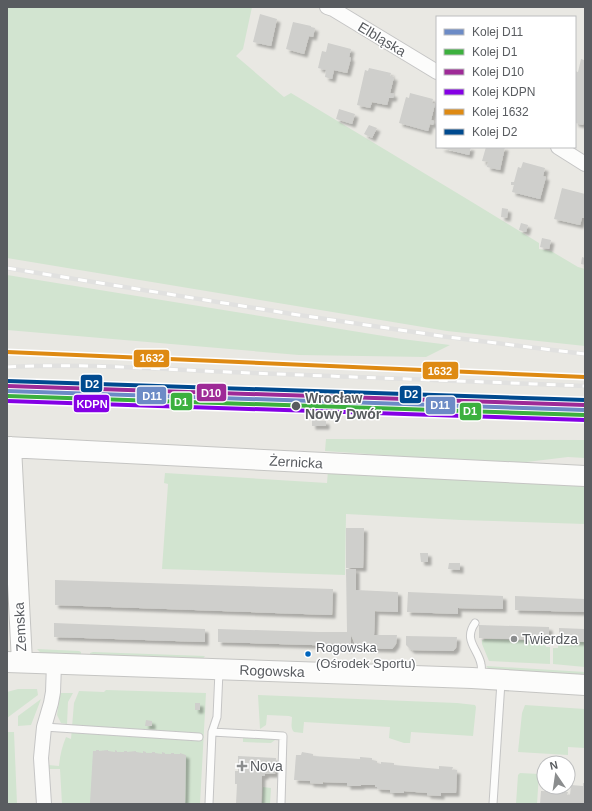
<svg xmlns="http://www.w3.org/2000/svg" width="592" height="811" viewBox="0 0 592 811" font-family="Arial,sans-serif">
<defs>
<filter id="shadow"><feDropShadow dx="3.5" dy="3.5" stdDeviation="1" flood-color="#0004"/></filter>
</defs>
<rect width="100%" height="100%" fill="#e9e8e3"/>
<path fill="#d2e4d0" d="M7,7H252L243,49L236,56L284,97L291,93L467,199L539,243V249L551,251L578,267L585,269V346L447,331L7,258Z
M7,275L402,339L450,345L426,357L299,355L7,330Z
M326,439L585,440V458L568,457L510,464L325,451Z
M328,470L585,485V524L461,520L346,514L345,575L162,569L168,484L164,483L165,473L327,483Z
M485,639L546,641V647H550V664L489,661L482,644V640H484Z
M558,641L585,642V667L553,664V648H558Z
M37,649L79,651L81,652V657L42,654Z
M93,652L205,656L202,660L90,657V653Z
M486,666L585,672V677L491,671Z
M18,689H37L38,695L7,718V692Z
M106,690L206,693L200,804H62L60,769H49L48,765L59,766C60,755 62,747 66,737L71,739L74,703L79,691L104,692Z
M60,693H73L68,702L67,724L61,723L57,715Z
M258,695L457,703L475,705L476,707L473,736L411,732L410,743H404L389,738L390,727L304,722L303,733L294,732C290,728 292,722 292,717L289,716L267,715L266,725L260,729Z
M41,699L31,725L18,726V716Z
M525,705L585,709V748L568,747V755L518,752L522,713Z
M7,732H14L17,804H7Z
M243,738L272,739L275,740L271,743L243,742Z
M520,773L539,774L537,804H516L518,775Z
M263,787L271,788L270,804H262Z"/>
<path fill="#cfcfcc" filter="url(#shadow)" d="M260,14L277,19L271,46L253,42Z
M293,22L311,26V27L315,28L313,37L309,36L304,54L286,49Z
M328,43L351,49L349,57L351,58L347,73L334,70L332,79L325,77L326,70L318,68L322,51L326,52Z
M584,57L585,117L583,125L575,123V71L578,72L581,59L584,60Z
M369,68L391,73L390,76L394,77L390,93L394,94L393,98H389L387,105L372,102L370,108L357,105L365,70L368,71Z
M410,93L433,99L432,103L435,104L431,120L434,121L433,125L430,124L428,131L399,123L406,97L409,98Z
M339,109L355,114L352,124L336,119Z
M369,125L377,128L372,138L364,134Z
M441,147H471L469,155L441,148Z
M486,147H505L500,170L487,167L488,162L482,161Z
M523,162L545,168L543,176L546,177L540,199L512,192L514,185H511V182H514L518,167L521,168Z
M562,188L585,194V218H582L580,225L554,219Z
M502,208L508,209L507,218L501,217Z
M521,223L528,225L526,232L519,230Z
M542,238L551,240L549,249L540,247Z
M582,257L585,258V265L581,264Z
M312,420L326,421V426H312Z
M346,528H364L363,568H346Z
M420,553H428V562H421Z
M449,563H460V570L448,569Z
M346,569H356V590L398,592V612L375,611L374,635H397L396,644L392,649L357,648L351,635V649H344V646L218,642V629L319,632H347Z
M55,580L333,589L332,615L55,605Z
M408,592L503,596V609L458,608V614L407,612Z
M515,596L585,599V612L515,610Z
M54,623L205,629V642L54,637Z
M479,625L549,627V640L479,638Z
M559,628L585,629V642L559,641Z
M406,636L457,637L456,648L453,651L411,650L406,645Z
M195,703H200V710H195Z
M146,720L152,721V726H145Z
M96,750H99V751L108,750V751L115,752V750L117,751V752H124V751H127V752L136,751V752L143,753V751L146,752V753H152V752H155V753L162,754V752L165,753V754H171V753H174V754H180V753L186,755L185,804H97L90,803L93,751H96Z
M302,752L313,754V756L360,759V757L372,758V760L377,761V764H381V762L394,763V765L439,769V766L453,767L452,770H457L456,793H441V796L427,795V793L404,791V793H390V790L377,789V787H375V785H361V786H347V783L323,782V784L310,783V781L294,780L296,755H301Z
M238,756L276,758L275,774H265V776H262L261,804H236L237,784H235V771H238Z
M583,783H585V804H540L541,791L568,792L567,795H570L571,785L583,786Z"/>
<g fill="none" stroke-linecap="round" stroke-linejoin="round">
<g stroke="#c5c5c5" stroke-width="9">
<path id="lane" d="M475,623C463,640 478,649 481,664C482,668 481,673 481,677
M44,727L199,737
M212,732L283,736L281,804
M209,804L212,732L217,717L219,671
M493,804L501,682"/>
</g>
<g stroke="#c5c5c5" stroke-width="16">
<path id="street" d="M327,7L333,9L437,72
M558,147L585,164
M44,804L41,758L44,727L51,703L53,692L54,664"/>
</g>
<g stroke="#c5c5c3" stroke-width="22">
<path id="secondary" d="M7,447L585,476
M11,447L22,662
M7,662L472,678L585,685"/>
</g>
<use href="#lane" stroke="#fcfcfb" stroke-width="7"/>
<use href="#street" stroke="#fcfcfb" stroke-width="14"/>
<use href="#secondary" stroke="#fcfcfb" stroke-width="20"/>
<g stroke="#e1e1e0" stroke-width="4.5">
<path id="rail" d="M7,268L292,314L448,337L585,354
M7,367C81,363 154,369 228,372C347,377 466,381 585,386"/>
</g>
<use href="#rail" stroke="#fff" stroke-width="3" stroke-dasharray="9" stroke-linecap="butt"/>
<g stroke="#fff" stroke-width="7">
<path id="rail-1" d="M7,391L585,410"/>
</g>
<g stroke="#fff" stroke-width="7">
<path id="rail-2" d="M7,396L585,415"/>
</g>
<g stroke="#fff" stroke-width="7">
<path id="rail-3" d="M7,386L585,405"/>
</g>
<g stroke="#fff" stroke-width="7">
<path id="rail-4" d="M7,401L585,420"/>
</g>
<g stroke="#fff" stroke-width="7">
<path id="rail-5" d="M7,352L585,377"/>
</g>
<g stroke="#fff" stroke-width="7">
<path id="rail-6" d="M7,381L585,400"/>
</g>
<use href="#rail-1" stroke="#6c8bc6" stroke-width="4"/>
<use href="#rail-2" stroke="#3cb03e" stroke-width="4"/>
<use href="#rail-3" stroke="#9e2a97" stroke-width="4"/>
<use href="#rail-4" stroke="#8500e5" stroke-width="4"/>
<use href="#rail-5" stroke="#de8a13" stroke-width="4"/>
<use href="#rail-6" stroke="#004a8f" stroke-width="4"/>
</g>
<circle fill="#595c60" stroke="#fff" stroke-width="1.5" cx="296" cy="406" r="5"/>
<g fill="#8b8d8e" stroke="#fff" stroke-width="1.5">
<circle cx="514" cy="639" r="4"/>
<path d="M240 760h4v4h4v4h-4v4h-4v-4h-4v-4h4z"/>
</g>
<circle fill="#0065bd" stroke="#fff" stroke-width="1.5" cx="308" cy="654" r="3.5"/>
<g text-anchor="middle" stroke-width="3" stroke-linejoin="round" paint-order="stroke">
<g font-size="13" fill="#595c60" stroke="#fff" text-anchor="start">
<text x="316" y="652">Rogowska<tspan x="316" dy="16">(Ośrodek Sportu)</tspan></text>
</g>
<g font-size="14" fill="#595c60" stroke="#fff">
<text transform="translate(382 39) rotate(31)" y="5">Elbląska</text>
<text transform="translate(296 462) rotate(3)" y="5">Żernicka</text>
<text transform="translate(20 627) rotate(-93)" y="5">Zemska</text>
<text transform="translate(272 671) rotate(2)" y="5">Rogowska</text>
</g>
<g font-size="14" font-weight="bold" fill="#595c60" stroke="#fff" text-anchor="start">
<text x="305" y="403">Wrocław<tspan x="305" dy="16">Nowy Dwór</tspan></text>
</g>
<g font-size="14" fill="#595c60" stroke="#fff" text-anchor="start">
<text x="522" y="644">Twierdza</text>
<text x="250" y="771">Nova</text>
</g>
</g>
<g stroke="#fff" stroke-width="1.5">
<rect x="133" y="349" width="37" height="19" rx="4" fill="#de8a13"/>
<rect x="422" y="361" width="37" height="19" rx="4" fill="#de8a13"/>
<rect x="80" y="374" width="23" height="19" rx="4" fill="#004a8f"/>
<rect x="196" y="383" width="31" height="19" rx="4" fill="#9e2a97"/>
<rect x="399" y="385" width="23" height="19" rx="4" fill="#004a8f"/>
<rect x="136" y="386" width="31" height="19" rx="4" fill="#6c8bc6"/>
<rect x="170" y="392" width="23" height="19" rx="4" fill="#3cb03e"/>
<rect x="73" y="394" width="37" height="19" rx="4" fill="#8500e5"/>
<rect x="425" y="396" width="31" height="19" rx="4" fill="#6c8bc6"/>
<rect x="459" y="402" width="23" height="19" rx="4" fill="#3cb03e"/>
</g>
<g font-size="11" text-anchor="middle" font-weight="bold" fill="#fff">
<text x="152" y="362">1632</text>
<text x="440" y="375">1632</text>
<text x="92" y="388">D2</text>
<text x="211" y="397">D10</text>
<text x="411" y="398">D2</text>
<text x="152" y="400">D11</text>
<text x="181" y="406">D1</text>
<text x="92" y="408">KDPN</text>
<text x="440" y="409">D11</text>
<text x="470" y="415">D1</text>
</g>
<rect width="592" height="811" fill="none" stroke="#595c60" stroke-width="16"/>
<rect x="436" y="16" width="140" height="132" fill="#ffffff" stroke="#bdbebf"/>
<rect x="444" y="29" width="20" height="6" fill="#6c8bc6" stroke="#bdbebf"/>
<text x="472" y="36" font-size="12" fill="#595c60">Kolej D11</text>
<rect x="444" y="49" width="20" height="6" fill="#3cb03e" stroke="#bdbebf"/>
<text x="472" y="56" font-size="12" fill="#595c60">Kolej D1</text>
<rect x="444" y="69" width="20" height="6" fill="#9e2a97" stroke="#bdbebf"/>
<text x="472" y="76" font-size="12" fill="#595c60">Kolej D10</text>
<rect x="444" y="89" width="20" height="6" fill="#8500e5" stroke="#bdbebf"/>
<text x="472" y="96" font-size="12" fill="#595c60">Kolej KDPN</text>
<rect x="444" y="109" width="20" height="6" fill="#de8a13" stroke="#bdbebf"/>
<text x="472" y="116" font-size="12" fill="#595c60">Kolej 1632</text>
<rect x="444" y="129" width="20" height="6" fill="#004a8f" stroke="#bdbebf"/>
<text x="472" y="136" font-size="12" fill="#595c60">Kolej D2</text>
<g transform="translate(556 775) rotate(347)"><circle r="19" fill="#ffffff" stroke="#bdbebf"/>
<path d="M0-3L7 15L0 10L-7 15Z" fill="#8b8d8e"/>
<text y="-6" font-size="11" font-weight="bold" text-anchor="middle" fill="#595c60">N</text>
</g>
</svg>
